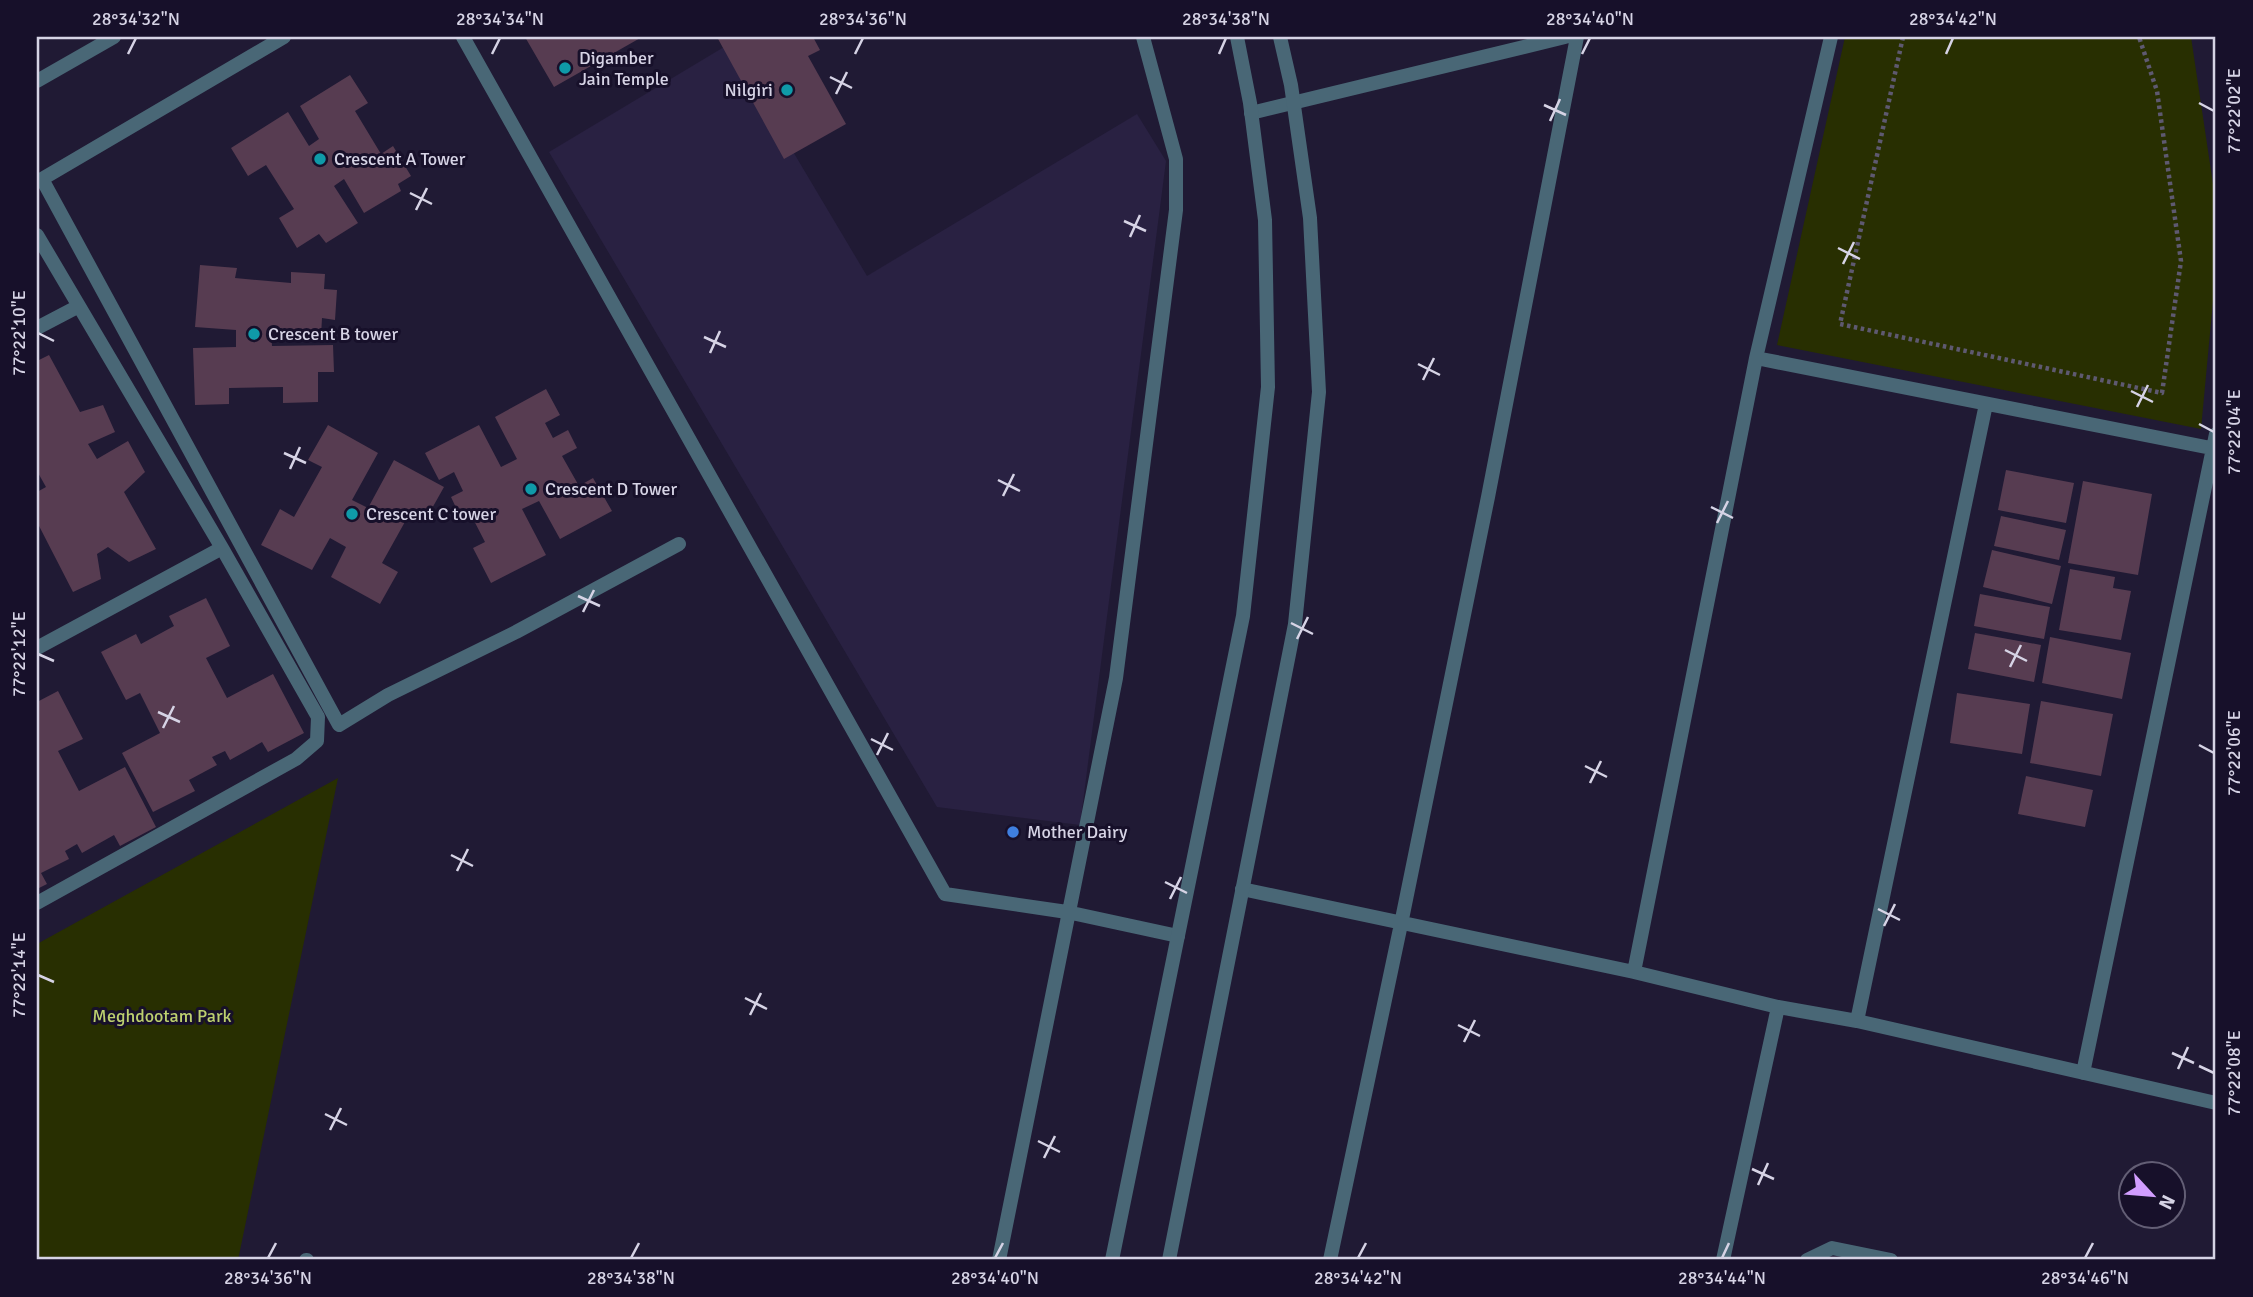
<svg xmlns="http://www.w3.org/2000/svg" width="2253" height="1297" viewBox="0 0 2253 1297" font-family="Signika,sans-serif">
<rect width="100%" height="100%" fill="#201a34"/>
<path fill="#292142" d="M729,44L867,276L1137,114L1166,161L1080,825L937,807L549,152Z"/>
<path fill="#282f01" d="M1845,37H2191L2216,204V269L2201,429L1777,345Z
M338,778L238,1260H37V944Z"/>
<path fill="#573c51" d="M525,37H642L554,87Z
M717,37H813L820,50L808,56L846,124L784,159Z
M350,75L368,103L355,111L381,154L393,146L411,176L398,184L401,191L364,213L344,179L334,186L358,223L326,243L319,234L297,248L279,218L294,209L266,165L248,176L231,148L288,112L309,146L319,139L300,106Z
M200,265L237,268L235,278L291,283V272L325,274L324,289L337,290L335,320L322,318L321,336L271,332L272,346L333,345L334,372H318V402L283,403V387L229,388V404L195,405L193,348L236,347V330L195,327Z
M49,355L80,412L103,405L115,432L88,444L97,459L128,441L145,472L124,492L156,549L129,562L108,547L97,554L101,579L73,592L37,522V492L46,487L37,471V361Z
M546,389L560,415L545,423L553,438L568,430L577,448L562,456L579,486L593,478L612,511L560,539L539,501L522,509L546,555L491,583L473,548L485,542L468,509L459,514L451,497L463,491L454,472L439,480L425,453L479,425L501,467L517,459L495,417Z
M328,425L378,453L352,500L368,508L394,460L444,487L426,519L411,511L382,563L398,572L380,604L331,577L346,547L330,538L312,570L261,545L280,509L294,517L322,467L308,460Z
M2006,470L2074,483L2066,523L1998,510Z
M2083,481L2152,494L2138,575L2068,563Z
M2001,516L2066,530L2059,560L1994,546Z
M1992,550L2061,566L2052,604L1983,587Z
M2070,569L2115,577L2113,588L2131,591L2121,640L2059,630Z
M1980,594L2050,607L2044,639L1974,626Z
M206,598L230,646L206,658L227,698L273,674L304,733L268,752L262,742L230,760L225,751L212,757L217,765L189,780L195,791L153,812L122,753L160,733L140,693L126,700L101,652L136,634L141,644L174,626L169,616Z
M1975,633L2041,645L2034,682L1968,669Z
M2050,637L2131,653L2122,699L2042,683Z
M58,691L83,739L58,751L79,791L125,767L156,827L120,846L114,835L82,853L77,844L65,851L69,859L41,873L47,884L37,889V702Z
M1957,693L2030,704L2022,754L1950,743Z
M2041,701L2113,714L2101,776L2030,763Z
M2026,776L2093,790L2085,827L2018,814Z"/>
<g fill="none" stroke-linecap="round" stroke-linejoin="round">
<path stroke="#5e5970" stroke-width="4.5" stroke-dasharray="3.5 3.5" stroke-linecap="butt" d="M1903,37L1840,324L2162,393L2181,261L2157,91L2139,37"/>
<path stroke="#496776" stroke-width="14" d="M284,37L42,179L339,725L388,695L516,632L679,544
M463,37L945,894L1067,912L1178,936
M37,81L114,37
M1251,113L1565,37
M37,235L222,548L318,717L317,741L296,759L37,903
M37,328L79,306
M1756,358L2216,449
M37,648L222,548
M1242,889L1634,972L1778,1007L1857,1021L2216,1103
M1634,972L1756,358L1831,37
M1857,1021L1986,404
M2083,1073L2216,434
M306,1260H307
M999,1260L1116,678L1176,210V159L1143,37
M1330,1260L1401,924L1488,497L1577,37
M1723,1260L1778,1007
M1807,1260L1832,1248L1891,1260"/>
<path stroke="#496776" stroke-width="14" d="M1112,1260L1243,616L1268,387L1265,220L1250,103L1237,37
M1169,1260L1295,624L1319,392L1310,218L1291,85L1280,37"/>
</g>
<path fill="none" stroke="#d6d3e5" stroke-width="2.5" d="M128,54L136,38M492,54L500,38M855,54L863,38M1219,54L1226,38M1582,54L1590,38M1946,54L1953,38M830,77L852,88M836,94L847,72M2199,103L2214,111M1544,105L1566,115M1550,121L1560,99M410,193L432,204M416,210L427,188M1124,221L1146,231M1130,237L1140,215M1838,248L1860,259M1843,264L1854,242M38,333L54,341M704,337L726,347M710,353L720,331M1418,364L1440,375M1423,380L1434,358M2131,391L2153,402M2137,407L2148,385M2199,424L2214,432M284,453L306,463M290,469L300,447M998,480L1020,491M1003,496L1014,474M1711,507L1733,518M1717,523L1728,501M578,596L600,606M583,612L594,590M1291,623L1313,634M1297,639L1308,617M2005,650L2027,661M38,654L54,661M2010,667L2021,645M158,712L180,722M163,728L174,706M871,739L893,750M2199,745L2214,753M877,755L888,733M1585,766L1607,777M1590,783L1601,761M451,855L473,866M457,871L468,849M1165,882L1187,893M1170,899L1181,877M1878,909L1900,920M1884,926L1895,904M38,975L54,982M745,998L767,1009M750,1015L761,993M1458,1025L1480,1036M1464,1042L1475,1020M2172,1053L2194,1063M2199,1066L2214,1073M2178,1069L2188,1047M325,1114L347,1125M330,1130L341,1108M1038,1141L1060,1152M1044,1158L1055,1136M1752,1169L1774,1179M1758,1185L1768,1163M268,1258L276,1243M631,1258L639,1243M995,1258L1003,1243M1358,1258L1366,1243M1722,1258L1729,1243M2085,1258L2093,1243"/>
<g fill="#0f9aa8" stroke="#17102a" stroke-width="2.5">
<circle cx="565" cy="68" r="7"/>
<circle cx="787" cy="90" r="7"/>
<circle cx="320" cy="159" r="7"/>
<circle cx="254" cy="334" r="7"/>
<circle cx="531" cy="489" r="7"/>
<circle cx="352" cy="514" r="7"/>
</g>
<circle fill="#3f7fe0" stroke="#17102a" stroke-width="2.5" cx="1013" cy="832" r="7"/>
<g text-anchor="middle" stroke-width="6" stroke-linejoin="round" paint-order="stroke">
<g font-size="18" fill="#d6d3e5" stroke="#17102a" text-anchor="start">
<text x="579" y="64">Digamber<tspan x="579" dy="21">Jain Temple</tspan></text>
<text x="773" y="96" text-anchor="end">Nilgiri</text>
<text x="334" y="165">Crescent A Tower</text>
<text x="268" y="340">Crescent B tower</text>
<text x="545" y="495">Crescent D Tower</text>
<text x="366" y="520">Crescent C tower</text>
<text x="1027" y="838">Mother Dairy</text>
</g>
<g font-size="18" fill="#bdd06f" stroke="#17102a">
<text x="162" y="1022">Meghdootam Park</text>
</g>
</g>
<rect width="2253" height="1297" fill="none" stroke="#17102a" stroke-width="77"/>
<g transform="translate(2152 1195) rotate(116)"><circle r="33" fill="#17102a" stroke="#635e75" stroke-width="2"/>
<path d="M0-5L12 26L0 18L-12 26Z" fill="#d19dfe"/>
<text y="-10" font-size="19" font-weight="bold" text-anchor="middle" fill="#d6d3e5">N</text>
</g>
<rect x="38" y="38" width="2176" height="1220" fill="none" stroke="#d6d3e5" stroke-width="2.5"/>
<g font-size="18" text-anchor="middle" fill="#d6d3e5">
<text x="136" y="25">28°34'32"N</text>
<text x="500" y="25">28°34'34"N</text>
<text x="863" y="25">28°34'36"N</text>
<text x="1226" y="25">28°34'38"N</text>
<text x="1590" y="25">28°34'40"N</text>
<text x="1953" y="25">28°34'42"N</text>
<text transform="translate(2234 111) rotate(-90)" y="6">77°22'02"E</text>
<text transform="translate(19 333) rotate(-90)" y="6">77°22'10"E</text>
<text transform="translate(2234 432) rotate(-90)" y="6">77°22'04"E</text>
<text transform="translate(19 654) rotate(-90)" y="6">77°22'12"E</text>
<text transform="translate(2234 753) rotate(-90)" y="6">77°22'06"E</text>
<text transform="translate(19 975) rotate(-90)" y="6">77°22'14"E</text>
<text transform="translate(2234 1073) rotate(-90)" y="6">77°22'08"E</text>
<text x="268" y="1284">28°34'36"N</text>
<text x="631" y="1284">28°34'38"N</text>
<text x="995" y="1284">28°34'40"N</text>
<text x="1358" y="1284">28°34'42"N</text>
<text x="1722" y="1284">28°34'44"N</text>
<text x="2085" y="1284">28°34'46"N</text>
</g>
</svg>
